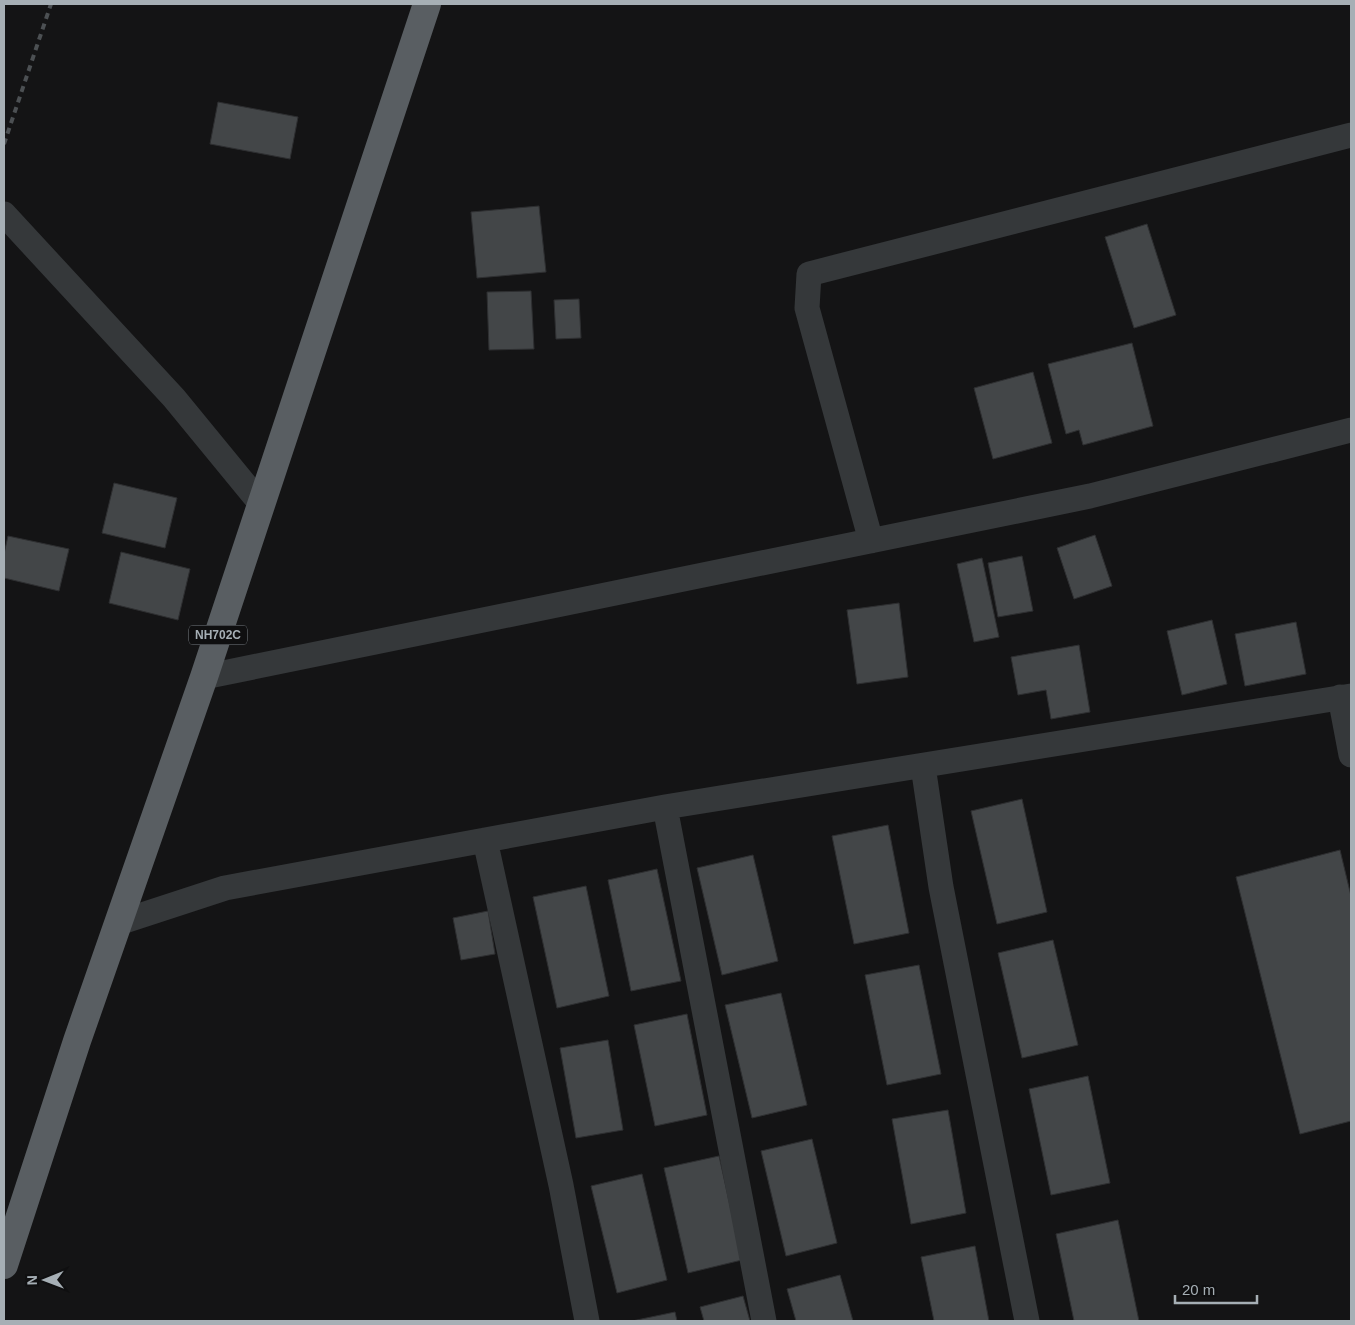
<svg xmlns="http://www.w3.org/2000/svg" width="1355" height="1325" viewBox="0 0 1355 1325" font-family="Arial,sans-serif">
<rect width="100%" height="100%" fill="#141415"/>
<path fill="#434648" stroke="#2e2f31" d="M218,102L298,117L290,159L210,144Z
M539,206L546,272L477,278L471,212Z
M1147,224L1176,315L1134,328L1105,237Z
M531,291L534,349L489,350L487,292Z
M579,299L581,338L556,339L554,300Z
M1132,343L1153,426L1083,445L1079,430L1066,434L1048,364Z
M1033,372L1052,443L993,459L974,388Z
M114,483L177,498L165,548L102,533Z
M1095,535L1112,586L1074,599L1057,548Z
M8,536L69,549L59,591L4,578V554Z
M121,552L190,569L178,620L109,603Z
M1022,556L1033,611L998,617L988,563Z
M982,558L999,637L974,642L957,564Z
M899,603L908,677L857,684L847,610Z
M1212,620L1227,684L1182,695L1167,631Z
M1296,622L1306,674L1245,686L1235,634Z
M1079,645L1090,712L1051,719L1046,690L1018,695L1011,657Z
M1022,799L1047,912L997,924L971,811Z
M888,825L909,933L854,944L832,836Z
M1340,850L1351,896V1121L1300,1134L1236,877Z
M753,855L778,961L722,975L697,868Z
M657,869L681,981L631,991L608,880Z
M586,886L609,996L557,1008L533,897Z
M488,911L495,954L461,960L453,918Z
M1053,940L1078,1045L1022,1058L998,953Z
M919,965L941,1074L887,1085L865,975Z
M781,993L807,1105L752,1118L725,1005Z
M687,1014L707,1115L655,1126L634,1025Z
M608,1040L623,1130L576,1138L560,1048Z
M1088,1076L1110,1183L1051,1195L1029,1089Z
M948,1110L966,1213L911,1224L892,1119Z
M812,1139L837,1243L786,1256L761,1151Z
M719,1156L742,1260L688,1273L664,1168Z
M642,1174L667,1280L617,1293L591,1186Z
M1118,1220L1139,1321H1074L1056,1234Z
M975,1246L989,1321H934L921,1257Z
M840,1275L853,1321H796L787,1289Z
M743,1296L750,1321H704L700,1307Z
M675,1312L677,1321H632Z"/>
<g fill="none" stroke-linecap="round" stroke-linejoin="round">
<path stroke="#35383a" stroke-width="25" d="M4,214L174,398L261,504
M871,541L807,308L809,274L1351,135
M204,677L1090,496L1351,430
M1340,697L1351,755
M923,766L941,887L1027,1321
M665,807L764,1321
M485,840L561,1185L587,1321
M118,923L225,888L665,807L1351,696"/>
<path stroke="#595e62" stroke-width="28" d="M4,1265L77,1041L204,677L427,4"/>
<path stroke="#4c5053" stroke-width="4" stroke-dasharray="6 5" stroke-linecap="butt" d="M4,144L51,4"/>
</g>
<g text-anchor="middle" stroke-width="5" stroke-linejoin="round" paint-order="stroke">
<rect fill="#0f0f10" stroke="#797f84" stroke-width="1" x="189" y="625.5" width="58" height="19" rx="4"/>
<g font-size="12" font-weight="bold" fill="#a6afb5">
<text x="218" y="639">NH702C</text>
</g>
</g>
<rect width="1355" height="1325" fill="none" stroke="#a6afb5" stroke-width="10"/>
<g transform="translate(45 1280) rotate(269)" stroke="#0f0f10" stroke-width="4" paint-order="stroke">
<path d="M0-4L9 19L0 12L-9 19Z" fill="#a6afb5"/>
<text y="-8" font-size="14" font-weight="bold" text-anchor="middle" fill="#a6afb5">N</text>
</g>
<path d="M1175 1295v8h82v-8" fill="none" stroke="#a6afb5" stroke-width="2.5"/>
<text x="1182" y="1295" font-size="15" fill="#a6afb5" stroke="#0f0f10" stroke-width="4" paint-order="stroke">20 m</text>
</svg>
